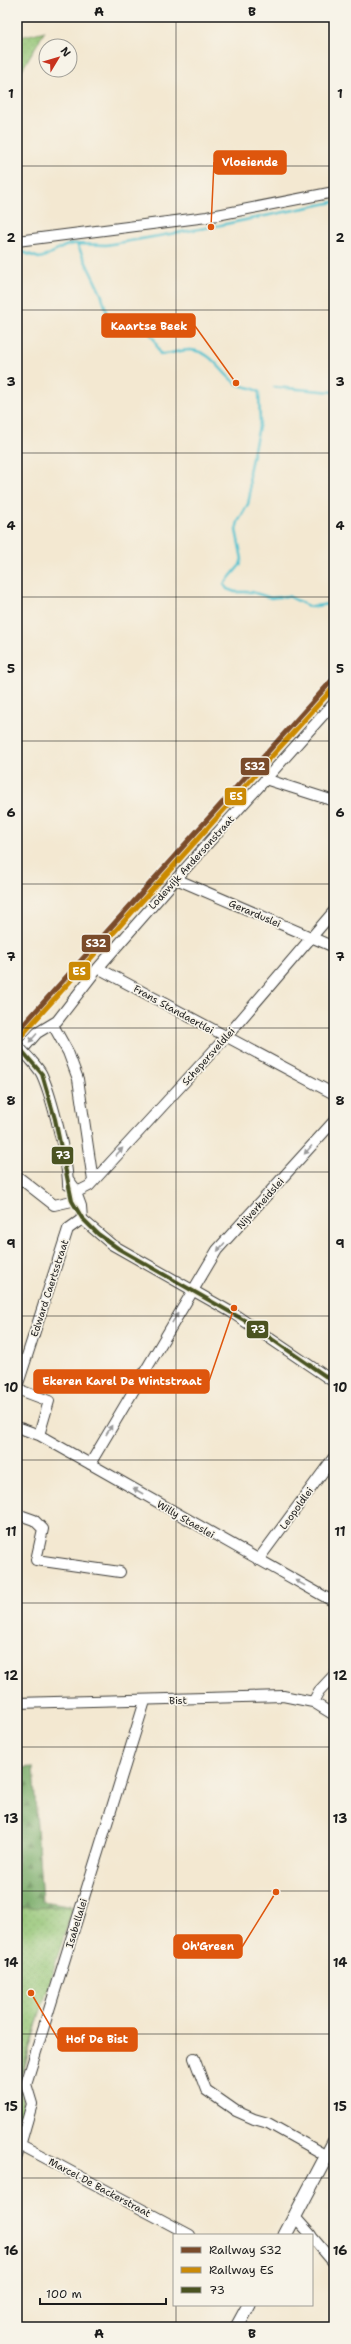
<svg xmlns="http://www.w3.org/2000/svg" width="351" height="2344" viewBox="0 0 351 2344" font-family="'Shantell Sans',sans-serif">
<defs>
<pattern id="forest-firs" width="22" height="20" patternUnits="userSpaceOnUse"><rect width="22" height="20" fill="#76aa66"/><path d="M5 1l3.5 6h-7zM16 11l3.5 6h-7z" fill="#608a53"/></pattern>
<pattern id="park-dots" width="8" height="8" patternUnits="userSpaceOnUse"><rect width="8" height="8" fill="#93c575"/><path d="M2 2h.1M6 6h.1" fill="none" stroke="#7ea965" stroke-width="1.8" stroke-linecap="round"/></pattern>
</defs>
<rect width="100%" height="100%" fill="#f7f3e8"/>
<filter id="ink" filterUnits="userSpaceOnUse"><feTurbulence type="fractalNoise" baseFrequency=".025" numOctaves="2"/><feDisplacementMap in="SourceGraphic" scale="8" xChannelSelector="R" yChannelSelector="G"/><feConvolveMatrix kernelMatrix="1 2 1 2 8 2 1 2 1" color-interpolation-filters="sRGB"/></filter>
<filter id="wash" filterUnits="userSpaceOnUse"><feTurbulence type="fractalNoise" baseFrequency=".012" numOctaves="4" result="noise"/><feDisplacementMap in="SourceGraphic" scale="16" xChannelSelector="R" yChannelSelector="G"/><feGaussianBlur stdDeviation="0.9" result="paint"/><feColorMatrix in="noise" values="0 0 0 0 0 0 0 0 0 0 0 0 0 0 0 0 0 1.4 0 .05"/><feComposite in="paint" operator="in"/></filter>
<g filter="url(#wash)">
<rect width="100%" height="100%" fill="#f3e8d1"/>
<path fill="url(#forest-firs)" stroke="#496341" d="M33,1767L42,1901L70,1905L17,2095V1768Z"/>
<path fill="url(#park-dots)" stroke="#587048" d="M45,31L17,78V38Z
M73,1907L20,2077L23,2106L21,2126L17,2125V1908Z"/>
<g fill="none" stroke-linecap="round" stroke-linejoin="round">
<path stroke="#57c3d0" stroke-width="2.5" d="M77,244L106,245L211,227L334,202
M17,250L39,258C52,256 65,242 77,244L102,296L107,314L114,320L133,323L148,331L154,339L160,354C171,355 180,349 191,350C214,352 220,373 237,384C244,388 253,386 259,392L260,422L249,472L250,494L248,504L238,522L236,530L242,559L240,565L224,584L227,589L235,592H252L271,598L288,596L310,607L334,603
M274,387L334,392
M17,2061L21,2063
M17,2120L22,2121"/>
</g>
</g>
<g filter="url(#ink)">
<g fill="none" stroke-linecap="round" stroke-linejoin="round">
<g stroke="#3c3b37" stroke-width="12">
<path id="minor" d="M17,241L207,217L334,192
M265,779L334,801
M176,879L334,947
M98,968L334,1094
M53,1025L68,1052L78,1079L93,1181
M17,1056L37,1033L57,1021L98,968L176,879L334,703
M31,1060C35,1065 40,1070 42,1075C52,1097 68,1162 68,1185
M17,1176L54,1205L72,1201
M68,1179L74,1187L81,1206L82,1219L111,1244L231,1312L334,1382
M75,1193L89,1186L226,1037L334,911
M17,1387L68,1229L82,1219
M17,1389L49,1401L39,1435
M17,1427L39,1435L334,1602
M90,1464L217,1250L334,1121
M17,1514L34,1520L43,1529L36,1560L120,1572
M258,1560L334,1457
M313,1702L319,1691L334,1675
M17,1703L283,1696L313,1702L334,1715
M194,2058L206,2090L236,2111L254,2119L268,2123L327,2156
M21,2145L190,2235
M17,2156L32,2104L26,2084L145,1701
M295,2217L311,2235
M312,2237L334,2263"/>
</g>
<g stroke="#3c3b37" stroke-width="15">
<path id="major" d="M285,2235L334,2142
M237,2327L249,2305"/>
</g>
<use href="#minor" stroke="#fff" stroke-width="10"/>
<use href="#major" stroke="#fff" stroke-width="13"/>
<g stroke="#3c3b37" stroke-width="12" stroke-linecap="butt">
<path id="minor-bridge" d="M17,1045L31,1060"/>
</g>
<use href="#minor-bridge" stroke="#fff" stroke-width="10"/>
<g stroke="#f7f3e8" stroke-width="7">
<path id="bus-1" d="M17,1045L42,1074L55,1119L72,1201L82,1218L98,1234L119,1249L244,1320L334,1382"/>
</g>
<use href="#bus-1" stroke="#4a5321" stroke-width="4"/>
<g stroke="#f7f3e8" stroke-width="8">
<path id="rail-1" d="M17,1032L334,678"/>
</g>
<g stroke="#f7f3e8" stroke-width="8">
<path id="rail-2" d="M21,1036L334,687"/>
</g>
<use href="#rail-1" stroke="#7a4b2a" stroke-width="5"/>
<use href="#rail-2" stroke="#cb8a06" stroke-width="5"/>
</g>
<defs><path id="oneway-solid" d="M-6-.8H1V-3.2L6.5 0L1 3.2V.8H-6Z"/></defs>
<g fill="#999">
<use href="#oneway-solid" transform="translate(33 1038) rotate(132)"/>
<use href="#oneway-solid" transform="translate(308 1150) rotate(132)"/>
<use href="#oneway-solid" transform="translate(119 1152) rotate(-47)"/>
<use href="#oneway-solid" transform="translate(221 1247) rotate(131)"/>
<use href="#oneway-solid" transform="translate(175 1318) rotate(-59)"/>
<use href="#oneway-solid" transform="translate(109 1430) rotate(-59)"/>
<use href="#oneway-solid" transform="translate(138 1491) rotate(-150)"/>
<use href="#oneway-solid" transform="translate(300 1583) rotate(-151)"/>
</g>
</g>
<path fill="none" stroke="#1c1c1c" stroke-width="1" stroke-opacity="0.55" d="M176,17V2235M17,166H334M17,310H334M17,453H334M17,597H334M17,741H334M17,884H334M17,1028H334M17,1172H334M17,1316H334M17,1460H334M17,1603H334M17,1747H334M17,1891H334M17,2034H334M17,2178H334M176,2305V2327"/>
<g text-anchor="middle" stroke-width="3.5" stroke-linejoin="round" paint-order="stroke">
<g font-size="10" fill="#1c1c1c" stroke="#f7f3e8">
<text transform="translate(191 862) rotate(-48)" y="4">Lodewijk Andersonstraat</text>
<text transform="translate(255 913) rotate(23)" y="4">Gerarduslei</text>
<text transform="translate(174 1009) rotate(29)" y="4">Frans Standaertlei</text>
<text transform="translate(208 1056) rotate(-48)" y="4">Schepersveldlei</text>
<text transform="translate(260 1203) rotate(-48)" y="4">Nijverheidslei</text>
<text transform="translate(49 1288) rotate(-72)" y="4">Edward Caertsstraat</text>
<text transform="translate(296 1508) rotate(-54)" y="4">Leopoldlei</text>
<text transform="translate(186 1519) rotate(30)" y="4">Willy Staeslei</text>
<text transform="translate(178 1700) rotate(-2)" y="4">Bist</text>
<text transform="translate(76 1923) rotate(-73)" y="4">Isabellalei</text>
<text transform="translate(100 2187) rotate(28)" y="4">Marcel De Backerstraat</text>
</g>
</g>
<path fill="none" stroke="#de560d" stroke-width="1.5" d="M211 227L214 162M236 383L195 326M234 1308L209 1381M276 1892L242 1947M31 1993L58 2039"/>
<g fill="#de560d" stroke="#f7f3e8" stroke-width="1.5">
<circle cx="211" cy="227" r="4"/>
<circle cx="236" cy="383" r="4"/>
<circle cx="234" cy="1308" r="4"/>
<circle cx="276" cy="1892" r="4"/>
<circle cx="31" cy="1993" r="4"/>
</g>
<g fill="#de560d" stroke="#de560d" stroke-width="1.5">
<rect x="214" y="151" width="72" height="23" rx="4"/>
<rect x="102" y="314" width="93" height="23" rx="4"/>
<rect x="34" y="1370" width="175" height="23" rx="4"/>
<rect x="174" y="1935" width="68" height="23" rx="4"/>
<rect x="58" y="2028" width="79" height="23" rx="4"/>
</g>
<g font-size="11" text-anchor="middle" font-weight="bold" fill="#fff">
<text x="250" y="166">Vloeiende</text>
<text x="149" y="330">Kaartse Beek</text>
<text x="122" y="1385">Ekeren Karel De Wintstraat</text>
<text x="208" y="1950">Oh'Green</text>
<text x="97" y="2043">Hof De Bist</text>
</g>
<g stroke="#f7f3e8" stroke-width="1.5">
<rect x="240" y="757" width="30" height="19" rx="4" fill="#7a4b2a"/>
<rect x="224" y="787" width="23" height="19" rx="4" fill="#cb8a06"/>
<rect x="81" y="934" width="30" height="19" rx="4" fill="#7a4b2a"/>
<rect x="68" y="961" width="23" height="20" rx="4" fill="#cb8a06"/>
<rect x="51" y="1146" width="23" height="19" rx="4" fill="#4a5321"/>
<rect x="246" y="1320" width="23" height="19" rx="4" fill="#4a5321"/>
</g>
<g font-size="11" text-anchor="middle" font-weight="bold" fill="#fff">
<text x="255" y="770">S32</text>
<text x="236" y="800">ES</text>
<text x="96" y="947">S32</text>
<text x="79" y="975">ES</text>
<text x="63" y="1159">73</text>
<text x="258" y="1333">73</text>
</g>
<rect width="351" height="2344" fill="none" stroke="#f7f3e8" stroke-width="44"/>
<rect x="173" y="2234" width="140" height="72" fill="#f7f3e8" stroke="#9f9d96"/>
<rect x="181" y="2247" width="20" height="6" fill="#7a4b2a" stroke="#9f9d96"/>
<text x="209" y="2254" font-size="12" fill="#1c1c1c">Railway S32</text>
<rect x="181" y="2267" width="20" height="6" fill="#cb8a06" stroke="#9f9d96"/>
<text x="209" y="2274" font-size="12" fill="#1c1c1c">Railway ES</text>
<rect x="181" y="2287" width="20" height="6" fill="#4a5321" stroke="#9f9d96"/>
<text x="209" y="2294" font-size="12" fill="#1c1c1c">73</text>
<g transform="translate(58 58) rotate(52)"><circle r="19" fill="#f7f3e8" stroke="#9f9d96"/>
<path d="M0-3L7 15L0 10L-7 15Z" fill="#c8321e"/>
<text y="-6" font-size="11" font-weight="bold" text-anchor="middle" fill="#1c1c1c">N</text>
</g>
<path d="M40 2298v6h126v-6" fill="none" stroke="#1c1c1c" stroke-width="2"/>
<text x="46" y="2298" font-size="12" fill="#1c1c1c" stroke="#f7f3e8" stroke-width="3" paint-order="stroke">100 m</text>
<rect x="22" y="22" width="307" height="2300" fill="none" stroke="#1c1c1c" stroke-width="1.5"/>
<g font-size="13" text-anchor="middle" font-weight="bold" fill="#1c1c1c">
<text x="99" y="16">A</text>
<text x="252" y="16">B</text>
<text x="11" y="98">1</text>
<text x="340" y="98">1</text>
<text x="11" y="242">2</text>
<text x="340" y="242">2</text>
<text x="11" y="386">3</text>
<text x="340" y="386">3</text>
<text x="11" y="530">4</text>
<text x="340" y="530">4</text>
<text x="11" y="673">5</text>
<text x="340" y="673">5</text>
<text x="11" y="817">6</text>
<text x="340" y="817">6</text>
<text x="11" y="961">7</text>
<text x="340" y="961">7</text>
<text x="11" y="1105">8</text>
<text x="340" y="1105">8</text>
<text x="11" y="1248">9</text>
<text x="340" y="1248">9</text>
<text x="11" y="1392">10</text>
<text x="340" y="1392">10</text>
<text x="11" y="1536">11</text>
<text x="340" y="1536">11</text>
<text x="11" y="1680">12</text>
<text x="340" y="1680">12</text>
<text x="11" y="1823">13</text>
<text x="340" y="1823">13</text>
<text x="11" y="1967">14</text>
<text x="340" y="1967">14</text>
<text x="11" y="2111">15</text>
<text x="340" y="2111">15</text>
<text x="11" y="2255">16</text>
<text x="340" y="2255">16</text>
<text x="99" y="2338">A</text>
<text x="252" y="2338">B</text>
</g>
</svg>
